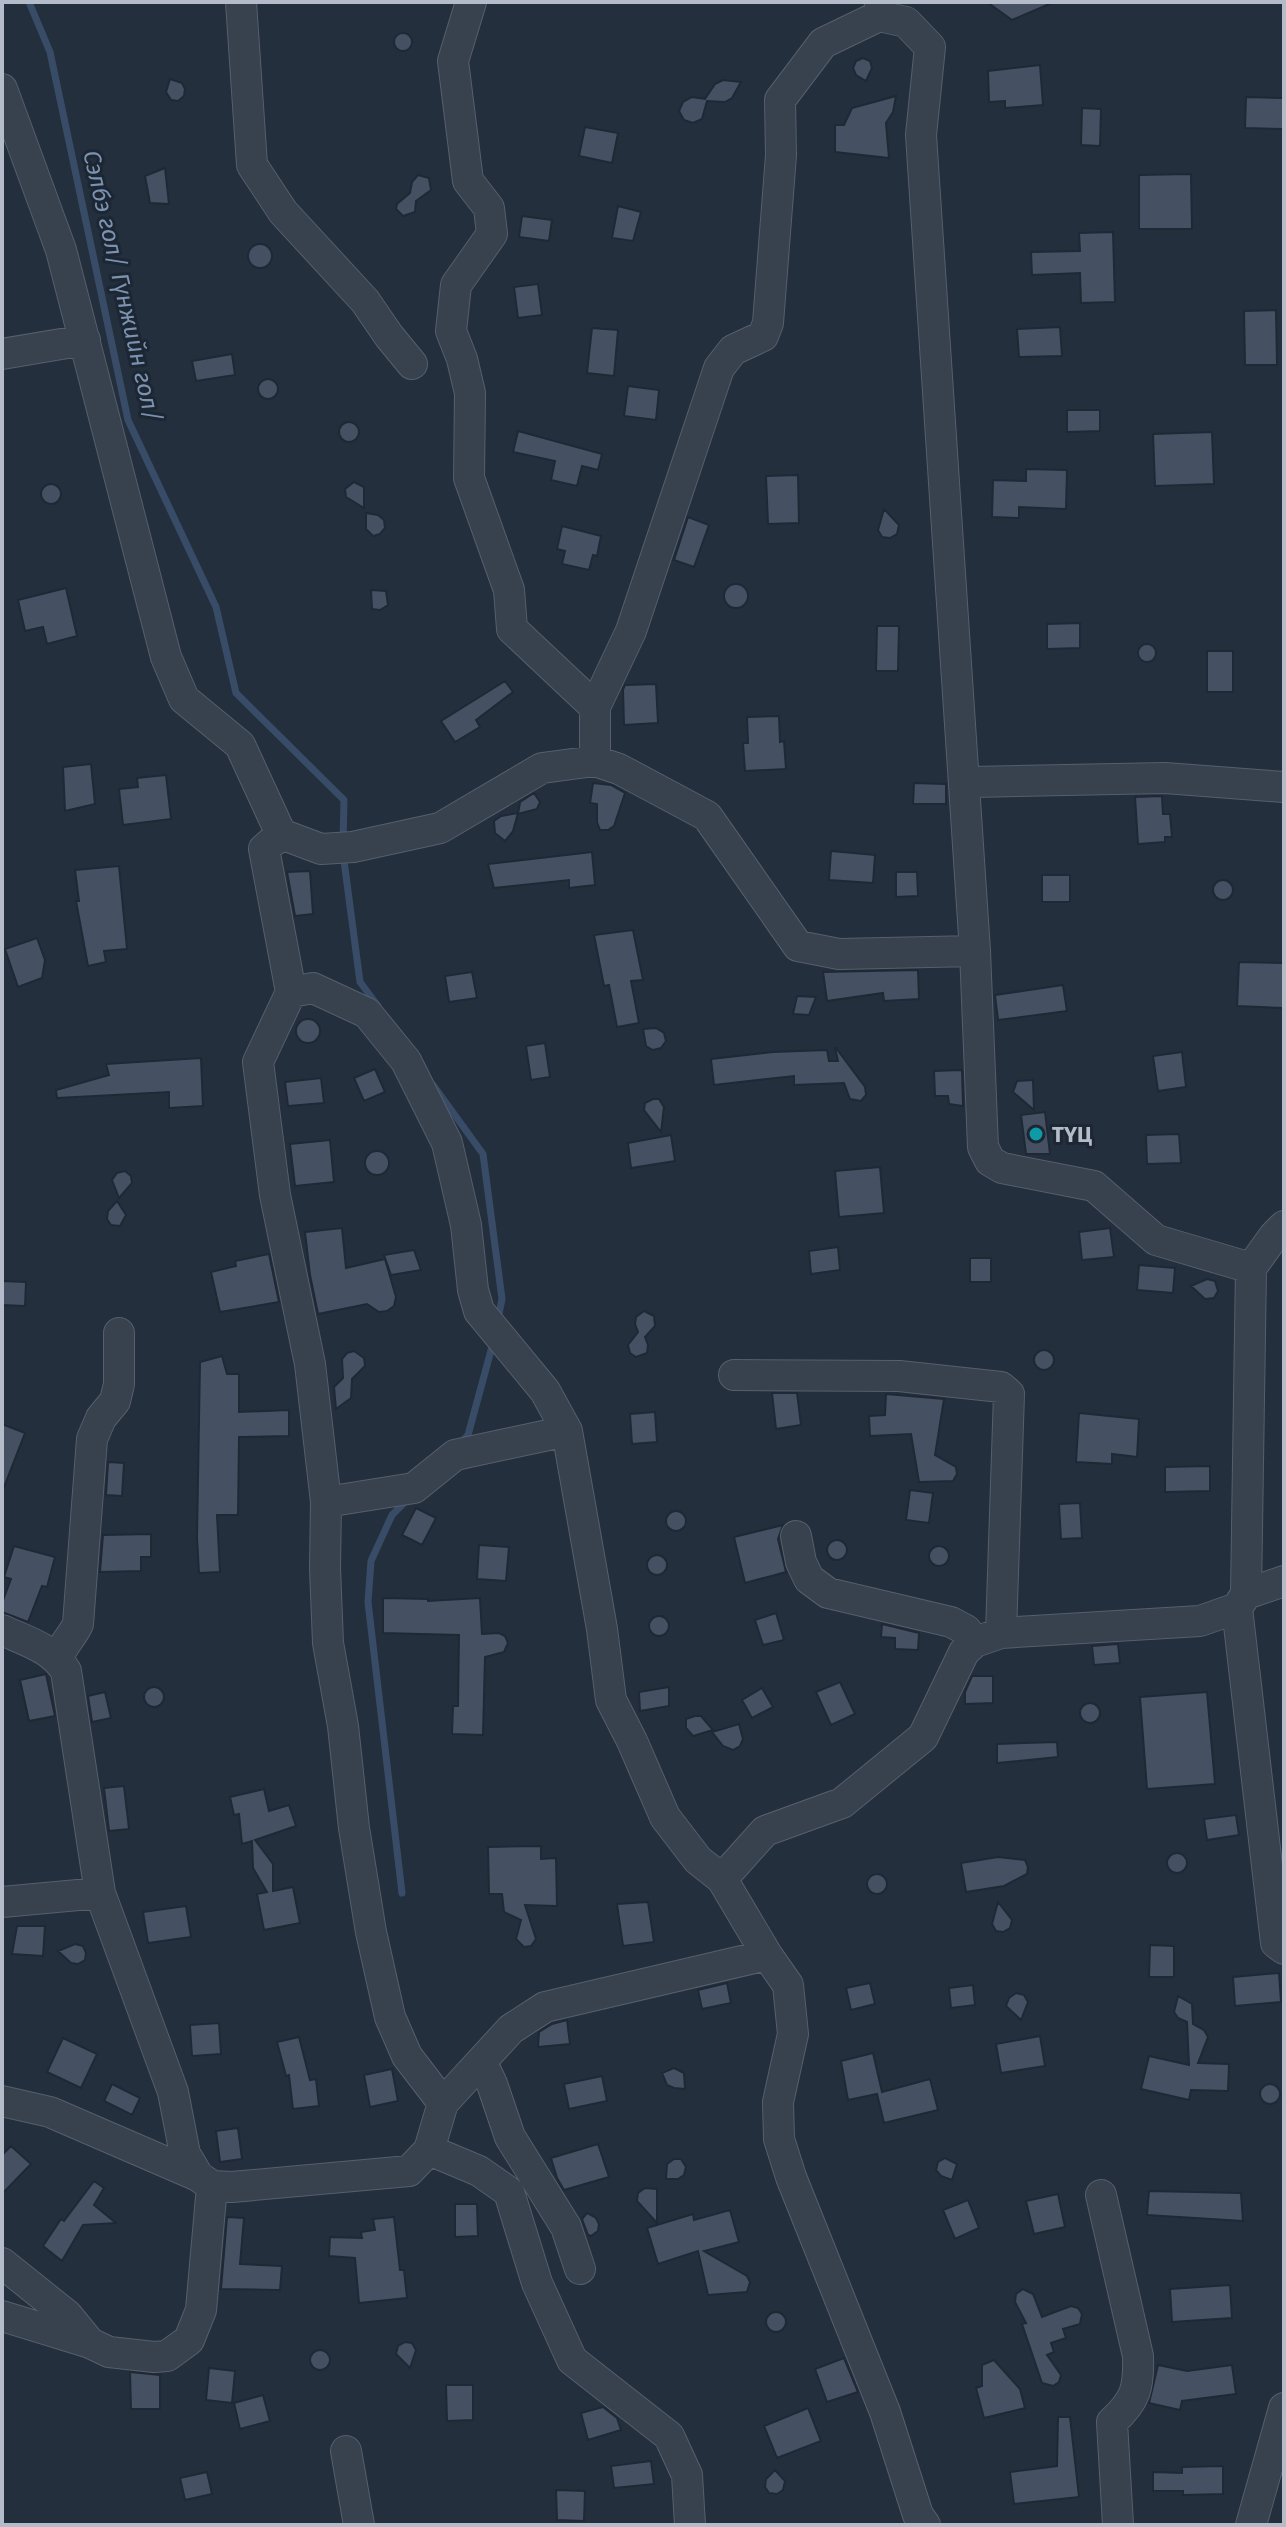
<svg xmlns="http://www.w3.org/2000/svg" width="1286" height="2527" viewBox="0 0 1286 2527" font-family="'Fira Sans',sans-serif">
<rect width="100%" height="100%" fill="#242f3e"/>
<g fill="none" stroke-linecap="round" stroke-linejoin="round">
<path stroke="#394c67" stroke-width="7" d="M29,2L50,52L128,420L216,607L236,693L344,800L343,841
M343,853L360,982L378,1006
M433,1085L483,1154L502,1299L498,1319
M460,1444L468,1435L493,1343
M402,1893L368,1602L371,1561L392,1515L408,1499"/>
</g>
<path fill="#455162" stroke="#1f2835" stroke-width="2" d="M987,2H1054L1012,20Z
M394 42a9 9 0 1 1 18 0a9 9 0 1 1-18 0Z
M863,58L870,61L872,68L866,81L856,75L853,68L856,61Z
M1040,65L1043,105L1005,108V101L989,102L988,71Z
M170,79L182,83L185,89L184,96L178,101L171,100L166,92Z
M723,80L741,82L732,98L725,102L707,101L702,119L693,123L684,120L679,111L683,102L692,97L705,99L715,84Z
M896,96L893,112L886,123L889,158L835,152V125H844L852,108Z
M1246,97L1284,98V129L1245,128Z
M1082,108L1101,109L1100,146L1081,145Z
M585,127L618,133L612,163L579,156Z
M165,168L169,204L150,203L145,176Z
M1191,174L1192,229H1139V175Z
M418,175L429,178L431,190L416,201L415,212L403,216L396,209L397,204L410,193L412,182Z
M618,206L641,212L633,241L612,238Z
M522,216L552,220L549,241L519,237Z
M1113,232L1115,302L1081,303L1080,273L1032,275L1031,252L1080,251L1079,233Z
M248 256a12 12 0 1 1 24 0a12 12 0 1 1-24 0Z
M538,284L542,315L518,318L514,287Z
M1276,310L1277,365H1245L1244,311Z
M1060,327L1062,356L1019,357L1017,329Z
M592,328L618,330L614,376L587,373Z
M232,354L235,375L196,381L192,361Z
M258 389a10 10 0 1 1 20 0a10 10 0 1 1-20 0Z
M628,386L659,390L656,420L624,416Z
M1067,410H1100V431L1067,432Z
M339 432a10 10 0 1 1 20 0a10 10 0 1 1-20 0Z
M518,431L602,454L598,470L582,466L577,486L551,480L555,461L513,452Z
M1212,432L1214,484L1155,486L1153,434Z
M1026,469L1067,470L1066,509L1019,507V518L992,517L993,480L1026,481Z
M798,475L799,523L768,524L766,476Z
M354,482L364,487V508L346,497L345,489Z
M41 494a10 10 0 1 1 20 0a10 10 0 1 1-20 0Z
M884,509L899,525L897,534L890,538L882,537L878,530Z
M366,513L378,515L384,520L385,528L380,534L373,536L366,529Z
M688,517L709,525L694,567L674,560Z
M562,526L601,536L597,556L593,555L589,570L562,564L565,551L557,549Z
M724 596a12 12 0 1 1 24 0a12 12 0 1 1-24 0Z
M66,588L77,636L47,644L43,627L25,631L18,600Z
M371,590L386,591L388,605L380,610L372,609Z
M1080,623V648L1047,649V624Z
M877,626H899L898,671H876Z
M1138 653a9 9 0 1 1 18 0a9 9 0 1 1-18 0Z
M1207,651H1233V692H1207Z
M505,681L513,692L476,720L480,727L455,742L441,721Z
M656,684L658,723L624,725L623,690L625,685Z
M779,716L780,742L784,741L786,769L745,771L743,743H748L747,717Z
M91,764L95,804L65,811L63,767Z
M166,775L171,819L123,825L119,789L138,787L137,778Z
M593,783L611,785L625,793L614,826L608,830H600L597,822V804L590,803Z
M914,783L946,784V804H913Z
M534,793L540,802L537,809L518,814L520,802Z
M1162,796L1163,814H1170L1172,837H1165V842L1138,844L1135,797Z
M518,813L513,831L505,841L495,833L494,821L501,816Z
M831,851L875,855L873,883L829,880Z
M592,852L595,885L569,888V880L494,888L488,864Z
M119,866L127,949L104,951L106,962L88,966L76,901H79L75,870Z
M310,871L313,914L295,916L287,872Z
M896,872H917L918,896L896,897Z
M1042,875H1070V902H1042Z
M1213 890a10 10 0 1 1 20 0a10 10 0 1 1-20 0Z
M633,930L643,980L631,981L639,1023L617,1027L609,985L604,986L594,935Z
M37,938L45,960L42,978L18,987L5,949Z
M1239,962L1284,963V1008L1237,1006Z
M918,970L919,999L884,1001L883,993L827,1001L823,972Z
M472,972L477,998L449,1002L445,976Z
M1063,985L1067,1011L998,1020L995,995Z
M797,996L816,997L809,1015L793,1014Z
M296 1031a12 12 0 1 1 24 0a12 12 0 1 1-24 0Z
M656,1028L664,1033L666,1041L661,1048L653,1050L646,1046L643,1029Z
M545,1043L550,1077L531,1080L526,1046Z
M835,1048H836L865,1087L866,1095L861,1101L850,1099L844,1083L794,1085V1076L714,1085L711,1059L773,1052L827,1050L829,1061H838Z
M1182,1052L1186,1087L1158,1091L1153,1056Z
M201,1058L203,1106L169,1108V1092L57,1098L56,1090L109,1075L106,1064Z
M375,1069L385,1092L364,1101L354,1078Z
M962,1070L963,1106L949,1104L948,1096H935L934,1071Z
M321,1078L324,1103L288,1106L285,1082Z
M1033,1080L1034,1110L1013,1092L1017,1081Z
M653,1099H659L664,1107L661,1132L644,1110L645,1103Z
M1045,1112L1050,1154H1026L1021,1115Z
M1179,1134L1181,1163L1147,1164L1146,1135Z
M671,1135L675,1161L631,1168L628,1143Z
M330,1140L334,1182L295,1186L290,1144Z
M365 1163a12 12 0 1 1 24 0a12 12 0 1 1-24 0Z
M880,1167L884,1213L839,1217L835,1171Z
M125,1171L131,1176L132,1183L119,1198L112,1180L117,1173Z
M117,1201L126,1215L120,1226L111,1225L107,1219L108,1211Z
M342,1228L346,1268L385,1259L396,1297L394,1306L387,1311L379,1312L367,1304L318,1314L310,1275L305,1232Z
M1110,1228L1114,1257L1082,1260L1079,1232Z
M838,1247L840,1270L811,1274L809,1251Z
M414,1250L421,1270L391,1275L384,1255Z
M269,1254L279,1302L220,1312L211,1272L236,1266L235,1261Z
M970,1258H991V1282H970Z
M1139,1265L1175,1268L1173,1293L1137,1290Z
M1207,1279L1215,1281L1218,1291L1214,1298L1205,1299L1191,1286Z
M2,1281L26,1282L25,1306L2,1305Z
M644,1311L654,1316L655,1326L645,1337L648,1345L647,1353L636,1357L630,1353L628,1345L638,1332L635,1324L636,1317Z
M1034 1360a10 10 0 1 1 20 0a10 10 0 1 1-20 0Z
M354,1351L364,1358L365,1366L352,1379L351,1398L336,1409L334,1387L343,1378L342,1359L347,1353Z
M222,1356L227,1374H239V1412L289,1410V1436L239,1437L238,1515H217L220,1572L199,1573L197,1538L200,1362Z
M772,1393H797L801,1425L776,1429Z
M886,1394L944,1399L935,1455L956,1467L957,1474L953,1481L919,1482L911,1434L870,1436L869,1416L885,1415Z
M655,1412L657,1442L632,1444L630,1414Z
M1079,1413L1139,1419L1137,1457L1112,1454V1464L1076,1462Z
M2,1424L25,1433L4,1487H2Z
M108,1462L124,1463L122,1496L106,1495Z
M1210,1466V1491L1165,1492V1467Z
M910,1490L933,1493L929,1523L906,1520Z
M1080,1503L1082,1538L1061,1539L1059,1504Z
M416,1508L436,1518L422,1545L402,1535Z
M666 1521a10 10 0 1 1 20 0a10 10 0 1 1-20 0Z
M783,1525L778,1539L786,1572L745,1583L734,1537Z
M151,1534V1557H141V1571L100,1572L103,1535Z
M827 1550a10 10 0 1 1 20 0a10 10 0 1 1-20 0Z
M479,1545L509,1547L506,1581L477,1579Z
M929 1556a10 10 0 1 1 20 0a10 10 0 1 1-20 0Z
M14,1546L55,1557L47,1587L42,1586L28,1622L2,1612V1603L11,1579L4,1577Z
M647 1565a10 10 0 1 1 20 0a10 10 0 1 1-20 0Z
M383,1598L428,1599V1601L480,1598L482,1634L499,1633L505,1636L508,1643L504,1652L485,1657L483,1735L452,1734L453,1706H458L459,1635L383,1633Z
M776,1613L784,1640L763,1645L755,1620Z
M649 1626a10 10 0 1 1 20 0a10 10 0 1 1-20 0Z
M882,1624L919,1633L918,1650L895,1649V1638L881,1637Z
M1118,1644L1120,1663L1094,1665L1092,1646Z
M46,1674L55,1716L29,1721L20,1680Z
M972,1676H993V1703L965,1704V1692Z
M840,1682L855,1714L831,1725L816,1692Z
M144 1697a10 10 0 1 1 20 0a10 10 0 1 1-20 0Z
M669,1687V1706L640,1711L639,1692Z
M762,1688L773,1707L752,1718L742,1700Z
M105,1692L111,1718L92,1722L88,1696Z
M1207,1692L1215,1784L1147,1789L1140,1697Z
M1080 1713a10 10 0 1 1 20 0a10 10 0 1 1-20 0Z
M695,1716H701L713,1730L693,1736L686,1728V1719Z
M739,1724L743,1739L740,1746L733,1750L723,1746L712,1732Z
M1057,1742L1058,1757L997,1763V1744Z
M124,1786L129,1829L109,1831L104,1788Z
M264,1789L269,1811L289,1805L296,1826L255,1840L273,1864V1891L293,1887L300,1923L264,1930L257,1894L267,1892L253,1868L252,1841L242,1844L239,1814L234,1815L230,1797Z
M1236,1815L1239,1835L1207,1840L1204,1819Z
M541,1846V1859L556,1858L557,1906L525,1905L536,1939L531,1946L524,1947L516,1939L521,1920L504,1912L502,1894H489L488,1847Z
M1167 1863a10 10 0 1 1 20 0a10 10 0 1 1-20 0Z
M998,1857L1025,1860L1028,1867L1027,1874L1004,1886L966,1892L961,1863Z
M867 1884a10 10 0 1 1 20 0a10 10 0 1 1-20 0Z
M648,1902L654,1942L623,1946L617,1904Z
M998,1902L1012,1920L1010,1928L1003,1932L996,1931L992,1924Z
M186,1906L191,1937L148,1943L143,1912Z
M17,1926H45L43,1956L12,1954Z
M75,1944L83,1946L86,1953L85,1960L78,1964L71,1963L58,1951Z
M1150,1945L1174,1946V1977H1149Z
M1279,1973L1281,2002L1235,2006L1233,1977Z
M727,1983L731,2003L702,2009L698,1990Z
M870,1983L875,2004L851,2010L846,1988Z
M973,1985L975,2005L951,2008L949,1988Z
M1016,1993L1024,1995L1028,2002L1021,2020L1006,2006L1009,1998Z
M1178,1996L1192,2004L1193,2024L1204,2030L1208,2037L1198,2063L1229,2064L1228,2091L1191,2090L1189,2100L1141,2089L1149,2056L1189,2065L1187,2022L1178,2018L1174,2012Z
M567,2020L570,2044L538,2047L539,2032L552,2024Z
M219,2023L221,2054L192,2056L190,2025Z
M1040,2036L1045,2066L1001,2073L996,2044Z
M299,2037L310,2080L316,2079L319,2106L293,2109L289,2075L286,2076L277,2042Z
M63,2038L97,2054L81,2088L47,2072Z
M873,2053L882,2092L930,2079L938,2110L884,2123L877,2094L848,2100L841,2061Z
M674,2068L684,2073L685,2089L674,2088L667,2085L662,2073Z
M392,2069L398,2101L370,2107L364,2075Z
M602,2076L607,2101L569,2109L564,2084Z
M1260 2094a10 10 0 1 1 20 0a10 10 0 1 1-20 0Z
M112,2084L140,2098L132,2115L104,2101Z
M238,2128L242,2159L220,2162L216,2131Z
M598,2144L609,2177L564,2190L557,2178L551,2158Z
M11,2146L31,2164L2,2194V2155Z
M945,2158L957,2164L952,2180L941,2176L936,2170L938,2162Z
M681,2159L686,2167L684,2175L678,2179H666L667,2164L674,2159Z
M94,2181L104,2188L94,2205L116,2223L83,2225L62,2261L43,2246L61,2219L64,2221Z
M645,2188L657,2189V2223L637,2201L638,2193Z
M1149,2191L1241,2193L1243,2221L1147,2215Z
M1058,2194L1065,2227L1034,2234L1026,2201Z
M968,2200L979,2228L955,2239L943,2210Z
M455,2204H477L478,2236L455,2237Z
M730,2210L739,2242L704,2251L747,2276L750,2282L747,2292L708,2295L698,2251L658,2264L647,2228L693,2214L694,2220Z
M587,2213L596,2218L599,2224L598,2231L591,2236L588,2235L582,2219Z
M227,2217L244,2218L240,2264L282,2266L280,2290L221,2289Z
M394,2217L400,2270H404L407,2298L359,2303L355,2258L329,2256L330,2237L362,2238L361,2232L375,2230L373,2219Z
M1230,2285L1232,2318L1172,2322L1170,2289Z
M1023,2289L1033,2294L1042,2317L1071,2306L1078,2308L1082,2314L1080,2324L1063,2329L1066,2338L1051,2343L1054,2352L1047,2355L1061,2375L1059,2382L1053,2386L1042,2383L1022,2324L1026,2323L1015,2302L1016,2294Z
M766 2322a10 10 0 1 1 20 0a10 10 0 1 1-20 0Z
M405,2342L412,2343L416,2350L410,2368L396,2354L398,2346Z
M310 2360a10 10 0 1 1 20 0a10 10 0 1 1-20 0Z
M844,2358L858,2392L827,2402L815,2369Z
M994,2360L1020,2389L1025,2408L984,2418L976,2388L982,2386V2365Z
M1158,2365L1187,2371L1232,2365L1236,2394L1182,2401L1180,2410L1149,2403Z
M209,2368L235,2371L232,2403L206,2400Z
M130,2372L160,2375V2409H131Z
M446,2385H473V2420L447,2421Z
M263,2395L270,2421L240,2429L234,2403Z
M603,2407L617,2418L621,2430L588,2440L581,2413Z
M808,2408L821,2441L777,2458L764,2426Z
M1058,2417H1070L1079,2497L1014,2504L1010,2472L1057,2466Z
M651,2461L654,2484L614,2488L611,2466Z
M1223,2466V2494L1183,2495V2491H1153V2472L1182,2473V2467Z
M775,2470L785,2481L783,2490L777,2494L769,2493L765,2487L766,2479Z
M207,2472L212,2494L185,2500L180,2478Z
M556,2490L585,2491L584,2521L557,2520Z"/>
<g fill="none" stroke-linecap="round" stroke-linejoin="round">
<g stroke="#565f6c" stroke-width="32">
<path id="minor" d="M241,2L252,165L283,212L365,301L389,336L412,364
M471,2L453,61L468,181L489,208L492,234L456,285L451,331L462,359L470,393L469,478L509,590L512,629L595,707
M880,2L879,16L906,22L930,47L921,135L975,951L983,1147L990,1161L1002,1168L1094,1186L1156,1240L1251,1268
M879,16L823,43L780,100L781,155L768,323L763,336L733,350L719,368L631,631L595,707V761L619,769L707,816L798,946L839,954L975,951
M2,89L61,250L166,657L184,699L240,745L281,834L321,849L353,847L440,828L542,768L595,761
M2,354L85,340
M964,786L972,782L1165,778L1284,787
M281,834L264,849L291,992L258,1062L275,1195L310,1364L326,1502L325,1568L328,1643L343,1726L354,1828L371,1932L390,2017L407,2056L443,2103
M291,992L313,988L367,1013L406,1061L447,1143L466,1225L473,1290L479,1311L545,1391L567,1431L602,1629L611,1700L632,1741L665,1817L698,1860L722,1879
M1284,1226L1274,1236L1251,1268L1246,1594L1237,1608L1276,1943L1284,1949
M734,1375L899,1376L1001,1387L1009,1394L1001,1633
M326,1502L414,1488L455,1455L567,1431
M796,1536L801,1562L809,1579L828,1593L951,1622L966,1630L975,1642
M1246,1594L1284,1581
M2,1630C26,1641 52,1648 66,1671L100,1893L173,2092L185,2154L198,2176L212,2186L232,2187L409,2171L429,2150L443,2103L511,2029L545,2007L767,1955L722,1879L765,1831L842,1803L923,1737L964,1652L975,1642L1001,1633L1200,1621L1237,1608
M58,1658C63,1644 72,1637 78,1624L92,1439L101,1418L115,1401L119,1384V1333
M2,1902L100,1893
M767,1955L788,1985L793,2034L778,2102L779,2139L791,2177L885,2412L918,2515L925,2525
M482,2063L492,2084L510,2137L566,2227L580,2269
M2,2101L50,2112L198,2176
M429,2150L479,2171L509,2192L537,2283L572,2360L669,2436L687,2475L690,2525
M1101,2195L1138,2356C1139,2388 1136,2400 1112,2422L1118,2525
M2,2263L67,2315L90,2343L109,2352L154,2357L167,2356L189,2340L201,2310L212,2186
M2,2316L90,2343
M346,2451L359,2525
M1251,2525L1284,2408"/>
</g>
<use href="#minor" stroke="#38414e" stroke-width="30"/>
</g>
<circle fill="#0f9aa8" stroke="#1d2633" stroke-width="3" cx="1036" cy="1134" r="8"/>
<g text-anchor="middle" stroke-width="6" stroke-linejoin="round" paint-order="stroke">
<g font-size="22" font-weight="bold" fill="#b4bcc9" stroke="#1d2633" text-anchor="start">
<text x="1052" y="1142">ТҮЦ</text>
</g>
<g font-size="24" font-style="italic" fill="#7c92b1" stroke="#1d2633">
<text transform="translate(122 286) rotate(77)" y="8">Сэлбэ гол/ Гүнжийн гол/</text>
</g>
</g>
<rect width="1286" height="2527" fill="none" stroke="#b4bcc9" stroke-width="8"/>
</svg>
